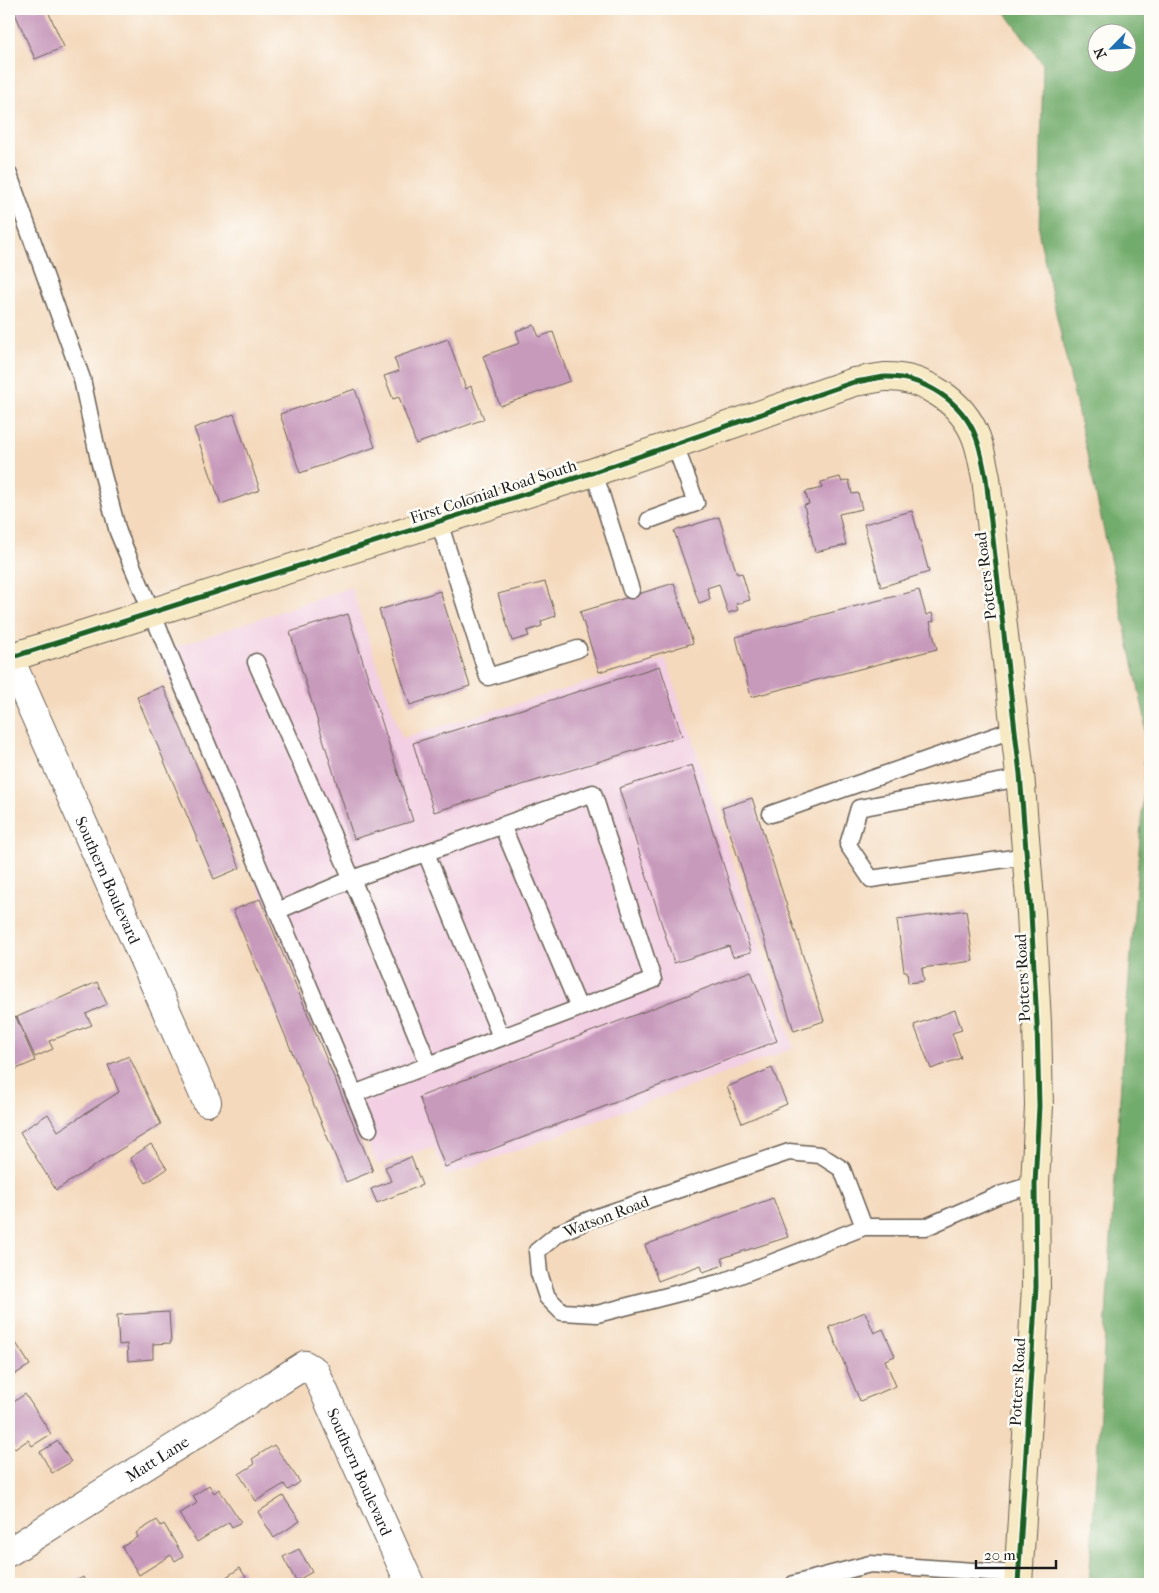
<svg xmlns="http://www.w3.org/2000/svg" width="1159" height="1593" viewBox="0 0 1159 1593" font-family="'IM FELL French Canon',serif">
<rect width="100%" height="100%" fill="#fdfcf7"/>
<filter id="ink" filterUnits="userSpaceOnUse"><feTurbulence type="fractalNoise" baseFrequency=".02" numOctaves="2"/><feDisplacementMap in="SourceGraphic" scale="10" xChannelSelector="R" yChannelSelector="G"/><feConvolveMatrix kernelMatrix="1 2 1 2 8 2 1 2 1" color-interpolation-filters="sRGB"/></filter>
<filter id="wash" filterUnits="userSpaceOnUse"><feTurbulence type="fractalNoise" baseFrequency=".0096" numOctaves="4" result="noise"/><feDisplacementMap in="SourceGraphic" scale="20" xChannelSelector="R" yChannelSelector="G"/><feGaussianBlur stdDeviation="1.12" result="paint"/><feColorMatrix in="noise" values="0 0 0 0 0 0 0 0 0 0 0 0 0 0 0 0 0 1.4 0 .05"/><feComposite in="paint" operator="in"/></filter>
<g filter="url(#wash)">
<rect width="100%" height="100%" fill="#f4d9bc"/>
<path fill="#f2cfe2" d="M351,587L402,738L666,659L794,1048L447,1176L433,1147L377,1165L158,653Z"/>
<path fill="#72ac6c" stroke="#476444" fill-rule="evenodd" d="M1003,9H1150V1584H1089L1121,1082L1144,786L1145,718L1039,235L1043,64ZM1096,32H1126V62H1096Z"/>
<g id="blocks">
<path fill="#c79abc" d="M13,9H47L64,47L35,59Z
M534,325L539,337L553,332L570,381L500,406L483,356L520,343L516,331Z
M448,339L466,389L471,386L484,419L416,444L399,397L393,399L384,376L399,371L394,358Z
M355,389L375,447L300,473L280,414Z
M234,414L260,490L221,504L194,428Z
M840,477L842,482L849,480L852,494L858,493L862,509L839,514L846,545L815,552L804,505L809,504L805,492L822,488L821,482Z
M912,511L929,572L881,587L864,524Z
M719,517L737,574L742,573L750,600L736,604L738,610L728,613L719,584L707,588L710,599L699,603L674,531Z
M545,582L556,616L541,621L542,626L527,631L529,636L512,641L498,594Z
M674,583L693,643L599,672L580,612Z
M919,590L926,615L932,613L934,621L930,622L937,649L751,697L736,637Z
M440,591L470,686L410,705L379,610Z
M348,614L413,821L354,839L290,632Z
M660,666L682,736L434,812L413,743Z
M163,686L240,868L214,879L137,697Z
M692,765L751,952L733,957L729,946L674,963L619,788Z
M752,798L824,1021L794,1031L722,808Z
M260,899L373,1171L346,1182L233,910Z
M966,910L973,961L922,968L924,981L908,983L907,971H904L897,920Z
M751,971L777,1041L445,1167L419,1097Z
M97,982L107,1004L86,1014L92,1025L49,1041L53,1049L35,1057L17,1017Z
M955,1010L962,1030L952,1033L961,1058L931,1069L914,1025Z
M16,1017L35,1061L12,1071L9,1065V1020Z
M129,1056L161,1124L56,1190L20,1132L48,1114L58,1131L119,1092L108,1065Z
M772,1068L787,1104L742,1123L727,1087Z
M151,1144L167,1169L146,1183L130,1158Z
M411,1157L422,1185L377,1203L371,1189L391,1181L385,1167Z
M773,1198L788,1237L722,1258L724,1265L703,1272L701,1265L658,1281L645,1245Z
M169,1312L171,1343L153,1344V1359L128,1361L127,1344L119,1345L117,1315Z
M865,1312L874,1333L883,1329L895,1356L885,1360L896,1386L860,1401L829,1327Z
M16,1343L30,1365L9,1378V1347Z
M25,1394L51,1434L32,1446L28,1440L15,1449L13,1446L9,1448V1405Z
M58,1441L71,1462L52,1473L40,1452Z
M274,1445L300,1482L288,1490L284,1484L256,1501L239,1474L255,1464L252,1459Z
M209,1485L214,1493L219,1489L241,1522L232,1527L229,1522L197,1542L179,1514L197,1503L193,1496Z
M283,1496L300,1521L274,1538L258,1512Z
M157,1520L161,1526L164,1524L183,1556L175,1561L171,1555L139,1575L122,1547L138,1537L136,1533Z
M299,1549L312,1572L296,1581L283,1557Z
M240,1568L250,1584H218L217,1583Z
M83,1577L87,1584H72Z"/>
</g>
</g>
<g filter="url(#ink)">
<use href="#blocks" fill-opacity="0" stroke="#685e54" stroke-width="1"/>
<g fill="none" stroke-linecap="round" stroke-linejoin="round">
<g stroke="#685e54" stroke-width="19">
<path id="lane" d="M9,175L82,379L99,460L118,532L369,1129
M594,472L631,590
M649,520L696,503L675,445
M439,522L488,677L578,649
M256,662L352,879L593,793L653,980L429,1065
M1020,778L859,808L848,845L871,879L1026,856
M771,814L1015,729
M502,825L579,1008
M426,853L501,1037
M277,911L352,879L429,1065L354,1094
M864,1227L842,1169L820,1155L789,1152L591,1219L559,1233L537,1251L539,1273L547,1297L562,1312L597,1314L722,1282L864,1227H926L999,1195L1035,1184
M794,1584L870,1564L1018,1574"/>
</g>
<g stroke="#685e54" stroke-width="30">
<g id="street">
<path id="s1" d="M9,657L207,1102"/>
<path id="s2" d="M9,1552L305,1365L315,1371L410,1584"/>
</g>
</g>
<g stroke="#685e54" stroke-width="30">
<path id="secondary" d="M9,658L594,472L854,382C864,381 875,378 885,377C923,376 962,401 976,437C981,450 983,464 986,478L1020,774L1031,913L1037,1023L1039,1106L1035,1184L1036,1287L1018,1584"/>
</g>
<use href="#lane" stroke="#fff" stroke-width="16"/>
<use href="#street" stroke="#fff" stroke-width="28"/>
<use href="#secondary" stroke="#f6e9c3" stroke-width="28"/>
<g stroke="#fdfcf7" stroke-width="8">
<path id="cycleway" d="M9,658L594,472L854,382C864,381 875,378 885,377C923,376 962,401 976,437C981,450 983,464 986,478L1020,774L1031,913L1037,1023L1039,1106L1035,1184L1036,1287L1018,1584"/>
</g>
<use href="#cycleway" stroke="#1b5e20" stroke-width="5"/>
</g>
</g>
<g text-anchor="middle" stroke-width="5" stroke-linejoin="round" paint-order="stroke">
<g font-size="16" fill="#1c1c1c" stroke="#fdfcf7">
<text transform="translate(493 491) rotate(-18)" y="6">First Colonial Road South</text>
<text transform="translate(985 576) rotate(-97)" y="6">Potters Road</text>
<text dy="6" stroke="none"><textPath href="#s1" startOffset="244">Southern Boulevard</textPath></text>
<text transform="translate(1022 978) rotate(-93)" y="6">Potters Road</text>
<text transform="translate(606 1216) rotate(-21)" y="6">Watson Road</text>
<text transform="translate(1017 1382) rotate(-87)" y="6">Potters Road</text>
<text dy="6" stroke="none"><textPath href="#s2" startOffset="175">Matt Lane</textPath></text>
<text dy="6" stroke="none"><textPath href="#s2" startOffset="472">Southern Boulevard</textPath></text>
</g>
</g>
<rect width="1159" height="1593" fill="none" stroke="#fdfcf7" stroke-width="30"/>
<g transform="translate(1112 48) rotate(246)"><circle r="24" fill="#fdfcf7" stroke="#a3a29f"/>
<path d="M0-4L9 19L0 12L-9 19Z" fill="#1f6fb2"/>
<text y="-8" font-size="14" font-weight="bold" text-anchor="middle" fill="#1c1c1c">N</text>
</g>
<path d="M976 1560v8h80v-8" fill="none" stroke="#1c1c1c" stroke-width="2.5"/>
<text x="984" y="1560" font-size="15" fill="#1c1c1c" stroke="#fdfcf7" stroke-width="4" paint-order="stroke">20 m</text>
</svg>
